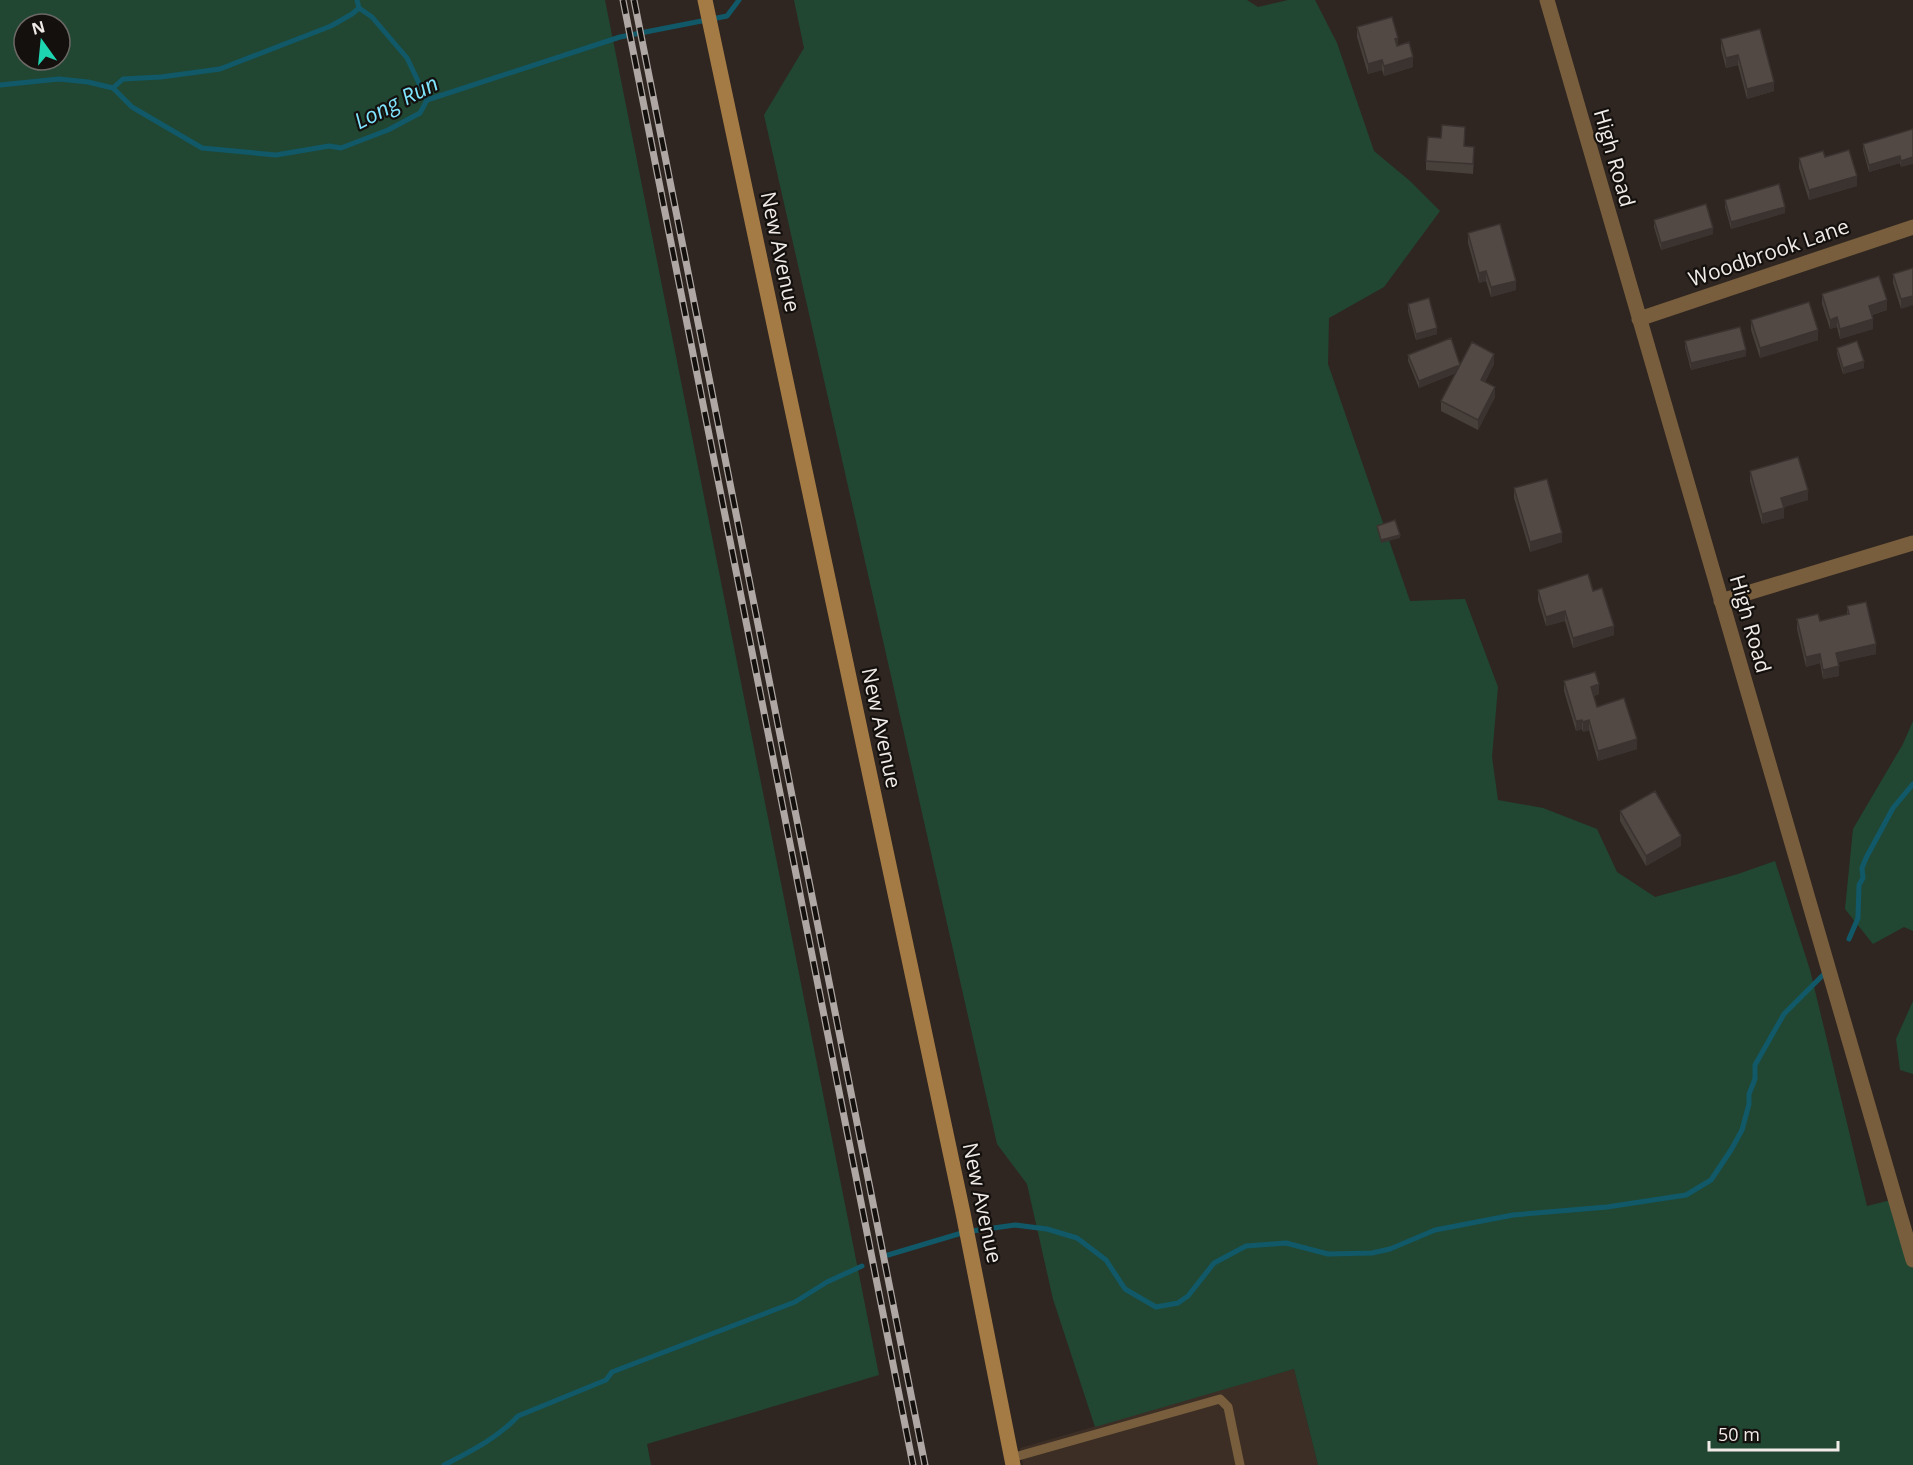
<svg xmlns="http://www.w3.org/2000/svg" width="1913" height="1465" viewBox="0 0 1913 1465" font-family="'Open Sans',sans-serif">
<rect width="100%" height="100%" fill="#2f2621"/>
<path fill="#3c2e25" d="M1294,1369L1318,1465H1023L1020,1448Z"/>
<path fill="#214733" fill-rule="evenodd" d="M0,0H605L879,1375L647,1444L651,1465H0ZM24,24H60V60H24Z
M794,0H1247L1258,7L1288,0H1315L1337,43L1374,151L1410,181L1440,211L1384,287L1329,318L1328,364L1410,601L1465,599L1498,687L1492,757L1498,800L1543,808L1597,829L1617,872L1655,897L1738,874L1775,861L1810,970L1867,1206L1895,1199L1913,1261V1465H1318L1294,1369L1095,1427L1053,1299L1027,1184L997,1144L764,115L804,48Z
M1913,721V931L1904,927L1873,944L1845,909L1853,829L1903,744Z
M1913,1001V1074L1900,1070L1896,1039Z"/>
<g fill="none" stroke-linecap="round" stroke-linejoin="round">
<path stroke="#115968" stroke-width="5" d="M357,0L359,8L372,17L407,58L427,100
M0,85L59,79L88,82L113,88L132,107L202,148L276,155L329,146L341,148L388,130L420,113L427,100L620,37L727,16L739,0
M113,88L123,79L161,77L220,69L331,26L352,14L359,8
M1849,939L1858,918L1859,885L1863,878L1862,868L1866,858L1893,808L1913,784
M888,1255L965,1232L1015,1225L1047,1229L1077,1238L1106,1260L1125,1289L1156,1307L1178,1303L1188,1296L1214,1263L1246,1246L1286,1243L1328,1254L1372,1253L1390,1249L1435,1230L1513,1215L1607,1207L1686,1195L1711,1180L1731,1150L1742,1130L1749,1104V1094L1755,1079V1065L1784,1014L1824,974
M444,1465C469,1452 498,1438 518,1416L606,1380L612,1372L795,1302L827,1282L862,1266"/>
<path stroke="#785e3d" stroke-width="9" d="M1011,1458L1220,1399L1228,1407L1240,1465"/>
<path stroke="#785e3d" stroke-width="15" d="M1547,0L1913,1260
M1639,319L1913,227
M1721,601L1913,543"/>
<path stroke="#a57b45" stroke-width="15" d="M705,0L963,1213L1013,1465"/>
<g stroke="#aea7a3" stroke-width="7">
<path id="rail" d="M623,0L913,1465
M634,0L925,1465"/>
</g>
<use href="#rail" stroke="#14100e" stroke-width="4.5" stroke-dasharray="14" stroke-linecap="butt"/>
</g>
<path fill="#473f3a" d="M1357,27L1398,45L1413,67L1384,76L1382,70L1368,74L1357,37Z
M1721,39L1774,91L1747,99L1738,65L1726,68L1721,49Z
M1913,129L1901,167L1900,163L1869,172L1863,150V144Z
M1465,137L1464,146L1474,157L1473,174L1426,170V161L1441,138Z
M1799,158L1857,186L1809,200L1799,168Z
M1725,200L1785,213L1731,229L1725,207Z
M1654,220L1713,234L1661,250L1654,227Z
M1468,233L1516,290L1491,297L1486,281L1479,283L1468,243Z
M1913,268L1901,309L1893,283V274Z
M1822,294L1887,310L1872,315L1873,329L1840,339L1837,327L1830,329L1822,304Z
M1408,304L1437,334L1416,340L1408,311Z
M1751,320L1818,340L1760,358L1751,330Z
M1685,341L1746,356L1691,370L1685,347Z
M1837,348L1864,368L1843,374L1837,354Z
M1408,355L1460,365L1494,364L1485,382L1495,397L1478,430L1441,411V401L1456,373L1419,388L1408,361Z
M1750,471L1808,500L1784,507V518L1762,524L1750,481Z
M1514,488L1562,542L1530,552L1514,498Z
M1538,590L1593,591L1614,635L1573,648L1565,621L1546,626L1538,600Z
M1847,606L1876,654L1838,662L1839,676L1823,679L1820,663L1806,667L1797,629V619L1820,621L1847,615Z
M1564,681L1599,694L1594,696L1597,707L1637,749L1598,761L1589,730L1583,732L1582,729L1576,731L1564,691Z
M1620,811L1681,846L1646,866L1620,821Z"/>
<path fill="#3a3330" d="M1398,38V48L1395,39Z
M1738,55V65L1726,68V58Z
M1413,57V67L1384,76V66Z
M1382,60V70L1368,74V64Z
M1774,82V91L1747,99V89Z
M1900,156V163L1869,172V165Z
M1913,157V164L1901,167V161Z
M1857,176V186L1809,200V190Z
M1785,207V213L1731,229V222Z
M1713,228V234L1661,250V243Z
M1486,271V281L1479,283V273Z
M1516,281V290L1491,297V287Z
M1913,296V305L1901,309V299Z
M1887,300V310L1869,315V306Z
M1837,317V327L1830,329V320Z
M1873,319V329L1840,339V329Z
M1437,328V334L1416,340V334Z
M1818,330V340L1760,358V348Z
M1746,350V356L1691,370V363Z
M1494,354V364L1481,389V380Z
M1864,361V368L1843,374V368Z
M1460,365V371L1419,388V381Z
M1495,387V397L1478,430V420Z
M1808,490V500L1781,508V498Z
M1784,508V518L1762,524V514Z
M1562,533V542L1530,552V542Z
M1400,535V538L1381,543V540Z
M1565,611V621L1546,626V617Z
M1614,626V635L1573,648V638Z
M1876,644V654L1836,663V653Z
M1820,654V663L1806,667V657Z
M1839,666V676L1823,679V670Z
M1599,684V694L1591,697V687Z
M1582,720V729L1576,731V721Z
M1589,720V730L1583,732V722Z
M1637,739V749L1598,761V751Z
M1681,836V846L1646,866V856Z"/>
<path fill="#534944" stroke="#3a3330" stroke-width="1.5" d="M1392,17L1398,38L1395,39L1397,46L1409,42L1413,57L1384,66L1382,60L1368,64L1357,27Z
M1760,29L1774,82L1747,89L1738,55L1726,58L1721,39Z
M1442,125L1465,127L1464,146L1474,147L1473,164L1426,161L1428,137L1441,138Z
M1913,129V157L1901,161L1900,156L1869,165L1863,144Z
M1849,150L1857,176L1809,190L1799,158L1823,151L1825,157Z
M1779,184L1785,207L1731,222L1725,200Z
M1706,204L1713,228L1661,243L1654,220Z
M1500,224L1516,281L1491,287L1486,271L1479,273L1468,233Z
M1913,268V296L1901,299L1893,274Z
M1879,276L1887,300L1869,306L1873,319L1840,329L1837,317L1830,320L1822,294Z
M1429,298L1437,328L1416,334L1408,304Z
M1809,302L1818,330L1760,348L1751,320Z
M1740,327L1746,350L1691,363L1685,341Z
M1451,338L1460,365L1419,381L1408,355Z
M1857,341L1864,361L1843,368L1837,348Z
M1472,342L1494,354L1481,380L1495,387L1478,420L1441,401Z
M1798,457L1808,490L1781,498L1784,508L1762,514L1750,471Z
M1547,479L1562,533L1530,542L1514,488Z
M1395,520L1400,535L1381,540L1377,526Z
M1588,574L1593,591L1602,588L1614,626L1573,638L1565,611L1546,617L1538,590Z
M1866,602L1876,644L1836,653L1839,666L1823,670L1820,654L1806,657L1797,619L1818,614L1820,621L1849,614L1847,606Z
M1595,672L1599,684L1591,687L1597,707L1624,698L1637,739L1598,751L1589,720L1583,722L1582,720L1576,721L1564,681Z
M1655,791L1681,836L1646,856L1620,811Z"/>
<g text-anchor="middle" stroke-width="4.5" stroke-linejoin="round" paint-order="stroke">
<g font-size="21" fill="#f1ebe8" stroke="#14100e">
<text transform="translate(1614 158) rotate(74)" y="7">High Road</text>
<text transform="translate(780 252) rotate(78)" y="7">New Avenue</text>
<text transform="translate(1769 253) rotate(-19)" y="7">Woodbrook Lane</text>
<text transform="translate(1750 624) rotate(74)" y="7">High Road</text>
<text transform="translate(881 728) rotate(78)" y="7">New Avenue</text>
<text transform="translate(982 1203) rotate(78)" y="7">New Avenue</text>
</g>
<g font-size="22" font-style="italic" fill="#7fe4fd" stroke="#14100e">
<text transform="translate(396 102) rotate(-27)" y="8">Long Run</text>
</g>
</g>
<g transform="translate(42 42) rotate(345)"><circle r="28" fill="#14100e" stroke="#6c6865" stroke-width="1.5"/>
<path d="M0-4.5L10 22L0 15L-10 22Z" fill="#1ed5b1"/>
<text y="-9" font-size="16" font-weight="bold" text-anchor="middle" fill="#f1ebe8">N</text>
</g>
<path d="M1709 1441v9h129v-9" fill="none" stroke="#f1ebe8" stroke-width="3"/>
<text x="1718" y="1441" font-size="18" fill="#f1ebe8" stroke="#14100e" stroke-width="4.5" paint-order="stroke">50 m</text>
</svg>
